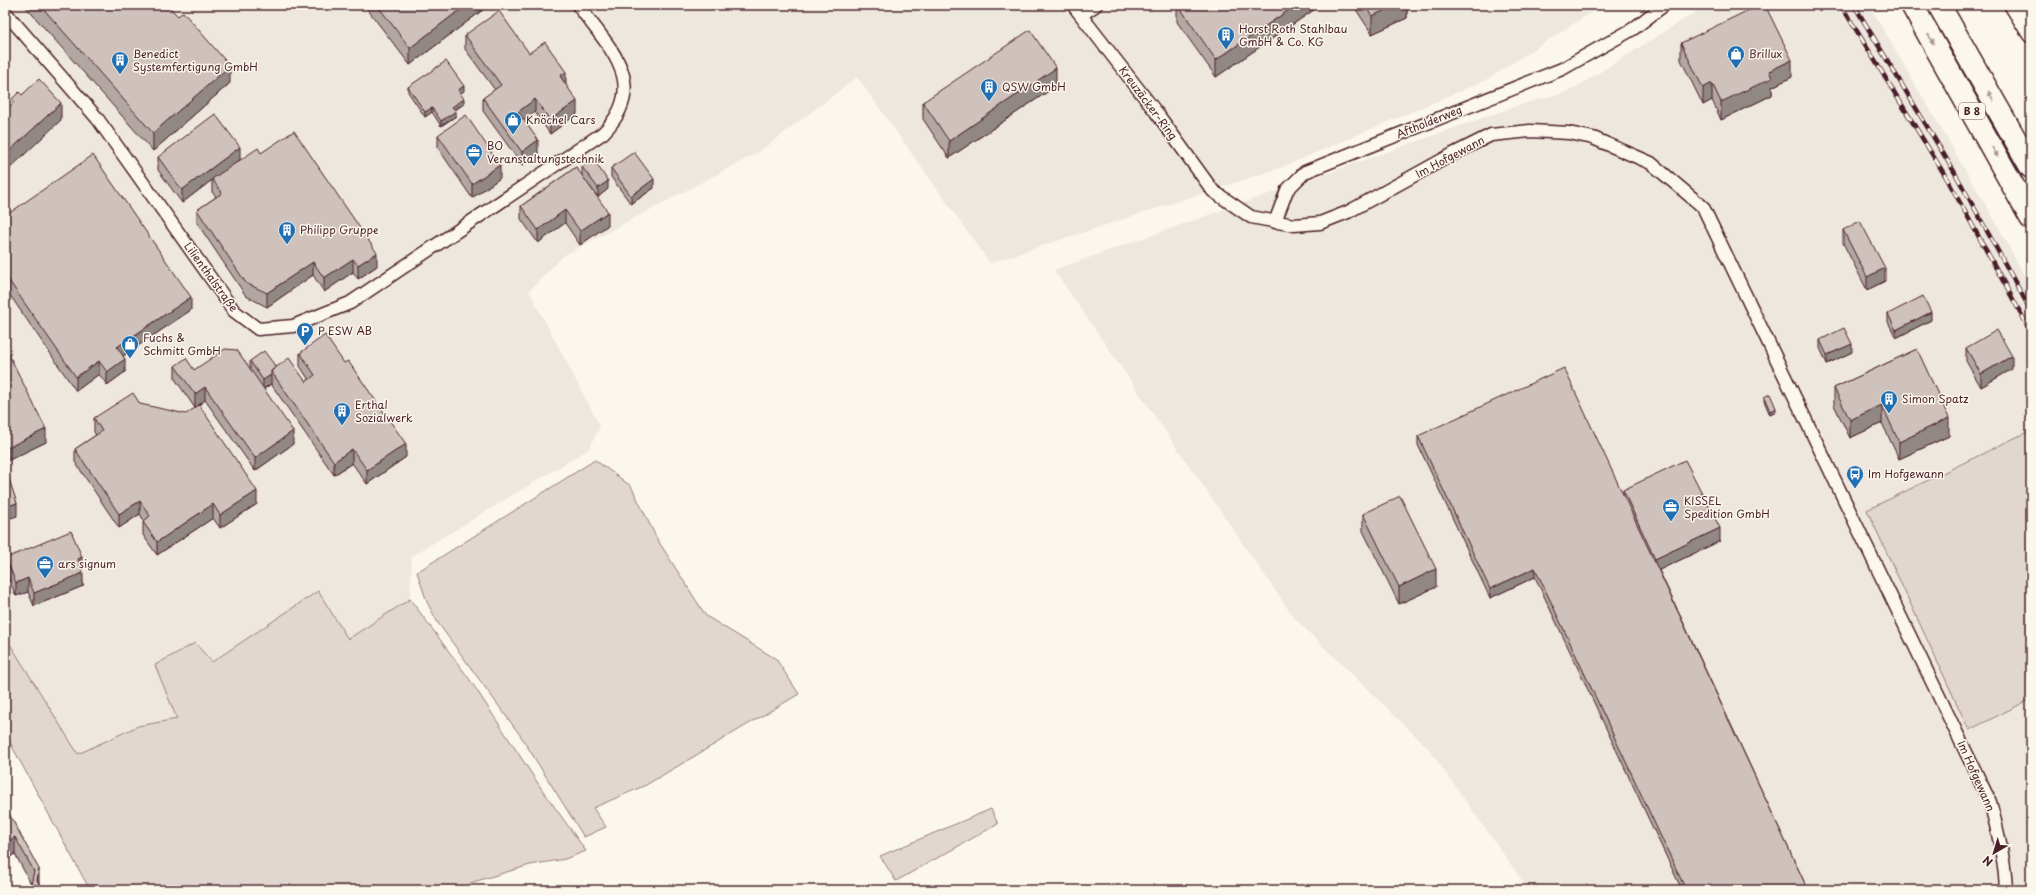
<svg xmlns="http://www.w3.org/2000/svg" width="2036" height="895" viewBox="0 0 2036 895" font-family="'Playpen Sans',sans-serif">
<rect width="100%" height="100%" fill="#fbf7ec"/>
<filter id="ink" filterUnits="userSpaceOnUse"><feTurbulence type="fractalNoise" baseFrequency=".025" numOctaves="2"/><feDisplacementMap in="SourceGraphic" scale="8" xChannelSelector="R" yChannelSelector="G"/><feConvolveMatrix kernelMatrix="1 2 1 2 8 2 1 2 1" color-interpolation-filters="sRGB"/></filter>
<g filter="url(#ink)">
<path fill="#eee7de" d="M5,5H1603L1486,80L1280,168L990,263L857,77L759,152L563,256L529,291L600,426L589,449L412,556L410,599L348,639L318,591L212,662L155,665L178,719L138,726L78,754L5,636Z
M1707,5H1869L1998,226L2031,288V890H1529L1428,748L1295,619L1054,270L1519,105L1570,91Z"/>
<path fill="#e2d7d0" stroke="#967b7e" d="M2031,430V699L1969,730L1867,510Z
M595,460L631,486L657,539L706,616L776,659L799,694L646,785L593,808L606,827L584,837L520,735L438,623L427,602L417,572Z
M318,591L348,639L410,599L470,680L541,788L586,851L565,859L530,865L470,883L473,890H90L8,739L5,738V636L78,754L138,726L177,719L155,665L195,643L212,662Z
M991,809L998,824L896,881L880,856Z"/>
<g fill="none" stroke-linecap="round" stroke-linejoin="round">
<g stroke="#4a1f2b" stroke-width="15">
<path id="street" d="M1073,5L1156,112L1213,191L1251,217L1294,225L1320,223L1348,212L1453,154L1491,135L1530,131L1569,133L1593,138L1651,163L1703,207L1990,802C1998,831 2005,860 2006,890
M5,12L97,118L234,311L258,329L293,326L350,303L603,133C651,84 609,48 578,5
M1081,15L1096,5
M1275,222L1287,190L1305,172L1562,69L1633,29L1664,5"/>
</g>
<g stroke="#4a1f2b" stroke-width="20">
<path id="secondary" d="M2013,5L2031,34"/>
</g>
<g stroke="#4a1f2b" stroke-width="25">
<path id="highway" d="M1912,5L2031,218
M1939,5L2031,167"/>
</g>
<use href="#street" stroke="#fbf7ec" stroke-width="12"/>
<use href="#secondary" stroke="#fbf7ec" stroke-width="17"/>
<use href="#highway" stroke="#fbf7ec" stroke-width="22"/>
<g stroke="#4a1f2b" stroke-width="4.5">
<path id="rail" d="M1841,5L1946,177L2031,332
M1854,5L1955,173L2031,311"/>
</g>
<use href="#rail" stroke="#fbf7ec" stroke-width="3" stroke-dasharray="9" stroke-linecap="butt"/>
</g>
<path fill="#b2a7a2" stroke="#4a1f2b" d="M24,5H167L230,83L153,151Z
M364,5H484V9L410,65Z
M1177,5H1321L1216,77L1177,22Z
M1353,5H1407V18L1372,34Z
M465,35L529,53L566,85L577,114L550,134L535,112L524,120L538,154L522,165L483,111V98L495,90L465,49Z
M1681,43L1792,77L1772,87V95L1721,120L1712,100L1703,105L1681,60Z
M1056,86L949,158L923,119V102Z
M408,87L464,91L460,93L464,104L455,110L456,116L441,126L432,112L425,117L408,92Z
M438,135L500,178L472,198L438,148Z
M261,153L377,266L358,279L353,272L324,292L313,275L267,307L246,296L197,223V210L216,197L212,192V180L182,203L158,170V157L240,160L233,165Z
M576,167L608,225L580,245L565,223L538,243L521,219V206Z
M582,167L608,189L598,197L582,176Z
M611,168L654,188L631,204L611,177Z
M5,216L191,310L123,356L125,372L107,385L99,374L76,391L5,288Z
M1843,230L1885,281L1867,290L1843,243Z
M1888,314L1931,320L1896,338L1888,322Z
M1820,340L1852,352L1827,364L1820,348Z
M5,347L46,442L7,461L5,457Z
M1966,348L2012,369L1981,387L1966,361Z
M1917,349L1949,436L1899,459L1882,423L1850,438L1834,405V388Z
M300,353L406,457L367,484L352,463L334,475L271,384L264,389L293,444L255,471L205,400L195,408L175,379V366L194,370L250,369V361L276,367L306,382L309,380L300,366Z
M1764,397L1776,412L1770,415L1764,401Z
M140,404L257,504L220,528L213,518L157,555L143,535V522L144,521L140,514L119,528L75,462V449L96,435L94,432V418Z
M1418,436L1623,494V490L1720,541L1659,570L1808,890H1682L1535,577L1490,598L1418,445Z
M1363,514L1436,587L1399,604L1363,531Z
M6,558L82,570L83,586L34,606L28,592L16,596L6,572Z
M5,806L39,883L42,890H31V884L15,854Z"/>
<path fill="#918884" stroke="#4a1f2b" d="M466,5H484V9L410,65V48Z
M1296,5H1321L1216,77V60Z
M1397,5H1407V18L1372,34V16Z
M1792,60V77L1772,87V95L1721,120V102L1769,71Z
M230,66V83L153,151V133Z
M1056,68V86L949,158V141Z
M566,72V85L560,76Z
M1712,83V100L1703,105V88Z
M464,86V91L458,95V90Z
M464,99V104L452,111V107Z
M535,99V112L518,125V112Z
M577,101V114L550,134V120Z
M61,103V120L5,173V155Z
M432,108V112L425,117V112Z
M456,111V116L441,126V121Z
M538,140V154L522,165V152Z
M240,147V160L213,180L212,179V180L182,203V190Z
M500,165V178L472,198V184Z
M654,179V188L631,204V196Z
M608,181V189L598,197V188Z
M565,210V223L538,243V230Z
M608,212V225L580,245V231Z
M377,253V266L358,279V265Z
M353,259V272L324,292V278Z
M313,262V275L267,307V293Z
M1885,268V281L1867,290V277Z
M191,297V310L117,360V347Z
M1931,312V320L1896,338V330Z
M1852,344V352L1827,364V355Z
M2012,356V369L1981,387V374Z
M125,359V372L107,385V372Z
M99,361V374L76,391V377Z
M271,375V384L263,389V380Z
M205,387V400L195,408V394Z
M1882,405V423L1850,438V420Z
M1776,408V412L1770,415V411Z
M1949,418V436L1899,459V442Z
M46,429V442L7,461V448Z
M293,431V444L255,471V458Z
M406,444V457L367,484V470Z
M352,449V463L334,475V462Z
M257,491V504L220,528V515Z
M140,501V514L119,528V514Z
M17,503V516L5,520V507Z
M213,504V518L157,555V542Z
M1720,528V541L1655,572V559Z
M82,557V570L78,559Z
M1535,568V577L1490,598V589Z
M1436,569V587L1399,604V587Z
M83,573V586L34,606V593Z
M28,578V592L16,596V583Z
M15,837V854L5,860V843Z
M39,869V886L37,880Z"/>
<path fill="#cfc2bc" stroke="#4a1f2b" d="M40,5H167L178,16L183,12L230,66L153,133Z
M377,5H466L410,48Z
M1178,5H1296L1216,60Z
M1364,5H1397L1372,16Z
M1759,5H1765L1792,60L1769,71L1772,78L1721,102L1712,83L1703,88L1681,43Z
M499,11L529,53L545,42L566,72L560,76L577,101L550,120L535,99L518,112L538,140L522,152L483,98L501,85L465,35Z
M1030,30L1056,68L949,141L923,102Z
M446,61L464,86L458,90L464,99L452,107L456,111L441,121L432,108L425,112L408,87Z
M39,79L61,103L5,155V111L14,102L12,99L19,92L22,95Z
M215,114L240,147L182,190L158,157Z
M466,115L500,165L472,184L438,135Z
M294,131L377,253L358,265L353,259L324,278L313,262L267,293L246,283L197,210L222,193L212,179L258,148L261,153Z
M634,152L654,179L631,196L611,168Z
M93,155L191,297L117,347L125,359L107,372L99,361L76,377L5,275V216Z
M593,159L608,181L598,188L582,167Z
M576,167L608,212L580,231L565,210L538,230L521,206Z
M1860,221L1885,268L1867,277L1843,230Z
M1923,296L1931,312L1896,330L1888,314Z
M1844,328L1852,344L1827,355L1820,340Z
M1997,330L2012,356L1981,374L1966,348Z
M325,335L344,363L348,361L406,444L367,470L352,449L334,462L271,371L289,358L306,382L315,375L300,353Z
M5,347L46,429L7,448L5,443Z
M225,349L237,350L293,431L255,458L205,387L195,394L175,366L186,358L194,370Z
M1917,349L1949,418L1899,442L1882,405L1850,420L1834,388Z
M264,351L276,367L271,371V375L263,380L250,361Z
M1564,368L1808,890H1686L1535,568L1490,589L1418,436Z
M133,393L140,404L186,414L199,405L257,491L220,515L213,504L157,542L143,522L150,516L140,501L119,514L75,449L102,431L94,418Z
M1770,394L1776,408L1770,411L1764,397Z
M1685,460L1720,528L1655,559L1623,490Z
M5,467L17,503L5,507Z
M1400,496L1436,569L1399,587L1363,514Z
M71,531L82,557L78,559L83,573L34,593L28,578L16,583L6,558Z
M5,806L39,869L37,880L42,890H34L31,885L34,871L15,837L5,843Z"/>
<defs><path id="oneway-solid" d="M-6-.8H1V-3.2L6.5 0L1 3.2V.8H-6Z"/></defs>
<g fill="#ab9695">
<use href="#oneway-solid" transform="translate(1931 39) rotate(60)"/>
<use href="#oneway-solid" transform="translate(1991 96) rotate(-119)"/>
<use href="#oneway-solid" transform="translate(1995 152) rotate(60)"/>
</g>
</g>
<defs>
<g id="building-pin" transform="scale(0.9)"><path d="M0 17L-7.5 6A9.5 9.5 0 1 1 7.5 6Z" fill="#1f6fb2" stroke="#fbf7ec"/><path d="M-4-6H4V6H1V3H-1V6H-4ZM-2.5-4.3h1.7v1.8h-1.7ZM.8-4.3h1.7v1.8H.8ZM-2.5-1h1.7V.8h-1.7ZM.8-1h1.7V.8H.8Z" fill="#fff"/></g>
<g id="shop-pin" transform="scale(0.9)"><path d="M0 17L-7.5 6A9.5 9.5 0 1 1 7.5 6Z" fill="#1f6fb2" stroke="#fbf7ec"/><path d="M-5-2.5h2.3a2.7 3.5 0 0 1 5.4 0H5L5.5 6h-11ZM-1.5-2.5h3a1.5 2.3 0 0 0-3 0Z" fill="#fff"/></g>
<g id="office-pin" transform="scale(0.9)"><path d="M0 17L-7.5 6A9.5 9.5 0 1 1 7.5 6Z" fill="#1f6fb2" stroke="#fbf7ec"/><path d="M-6-3h4V-5.5h4V-3h4V5H-6ZM-1-4.5V-3h2v-1.5ZM-6 0V1H6V0Z" fill="#fff"/></g>
<g id="parking-pin" transform="scale(0.9)"><path d="M0 17L-7.5 6A9.5 9.5 0 1 1 7.5 6Z" fill="#1f6fb2" stroke="#fbf7ec"/><path d="M-3.5-5.5H1a3.5 3.5 0 0 1 0 7H-1V5.5H-3.5ZM-1-3.4V-.6H.8a1.4 1.4 0 0 0 0-2.8Z" fill="#fff"/></g>
<g id="bus-pin" transform="scale(0.9)"><path d="M0 17L-7.5 6A9.5 9.5 0 1 1 7.5 6Z" fill="#1f6fb2" stroke="#fbf7ec"/><path d="M-5-6H5V4H4V6H2V4H-2V6H-4V4H-5ZM-3.5-4V0h7V-4ZM-3.5 1.2v1.5H-2V1.2ZM2 1.2v1.5H3.5V1.2Z" fill="#fff"/></g>
</defs>
<g fill-rule="evenodd">
<use href="#building-pin" x="1226" y="35"/>
<use href="#shop-pin" x="1736" y="54"/>
<use href="#building-pin" x="120" y="60"/>
<use href="#building-pin" x="989" y="87"/>
<use href="#shop-pin" x="513" y="120"/>
<use href="#office-pin" x="474" y="152"/>
<use href="#building-pin" x="287" y="230"/>
<use href="#parking-pin" x="305" y="331"/>
<use href="#shop-pin" x="130" y="344"/>
<use href="#building-pin" x="1889" y="399"/>
<use href="#building-pin" x="342" y="411"/>
<use href="#bus-pin" x="1855" y="474"/>
<use href="#office-pin" x="1671" y="507"/>
<use href="#office-pin" x="45" y="564"/>
</g>
<g text-anchor="middle" stroke-width="3" stroke-linejoin="round" paint-order="stroke">
<rect fill="#fbf7ec" stroke="#7f6065" stroke-width="1" x="1959" y="103" width="26" height="16" rx="3"/>
<g font-size="10" font-weight="bold" fill="#4a1f2b">
<text x="1972" y="115">B 8</text>
</g>
<g font-size="11" fill="#4a1f2b" stroke="#fbf7ec" text-anchor="start">
<text x="1239" y="33">Horst Roth Stahlbau<tspan x="1239" dy="13">GmbH &amp; Co. KG</tspan></text>
<text x="133" y="58">Benedict<tspan x="133" dy="13">Systemfertigung GmbH</tspan></text>
<text x="1749" y="58">Brillux</text>
<text x="1002" y="91">QSW GmbH</text>
<text x="526" y="124">Knöchel Cars</text>
<text x="487" y="150">BO<tspan x="487" dy="13">Veranstaltungstechnik</tspan></text>
<text x="300" y="234">Philipp Gruppe</text>
<text x="318" y="335">P ESW AB</text>
<text x="143" y="342">Fuchs &amp;<tspan x="143" dy="13">Schmitt GmbH</tspan></text>
<text x="1902" y="403">Simon Spatz</text>
<text x="355" y="409">Erthal<tspan x="355" dy="13">Sozialwerk</tspan></text>
<text x="1868" y="478">Im Hofgewann</text>
<text x="1684" y="505">KISSEL<tspan x="1684" dy="13">Spedition GmbH</tspan></text>
<text x="58" y="568">ars signum</text>
</g>
<g font-size="11" fill="#4a1f2b" stroke="#fbf7ec">
<text transform="translate(1148 103) rotate(53)" y="4">Kreuzäcker-Ring</text>
<text transform="translate(1429 122) rotate(-22)" y="4">Aftholderweg</text>
<text transform="translate(1450 157) rotate(-28)" y="4">Im Hofgewann</text>
<text transform="translate(211 277) rotate(54)" y="4">Lilienthalstraße</text>
<text transform="translate(1976 776) rotate(66)" y="4">Im Hofgewann</text>
</g>
</g>
<rect width="2036" height="895" fill="none" stroke="#fbf7ec" stroke-width="20"/>
<rect x="10" y="10" width="2016" height="875" fill="none" stroke="#4a1f2b" stroke-width="1.5" filter="url(#ink)"/>
<g transform="translate(1994 853) rotate(218)" stroke="#fbf7ec" stroke-width="3" paint-order="stroke">
<path d="M0-3L7 15L0 10L-7 15Z" fill="#4a1f2b"/>
<text y="-6" font-size="11" font-weight="bold" text-anchor="middle" fill="#4a1f2b">N</text>
</g>
</svg>
